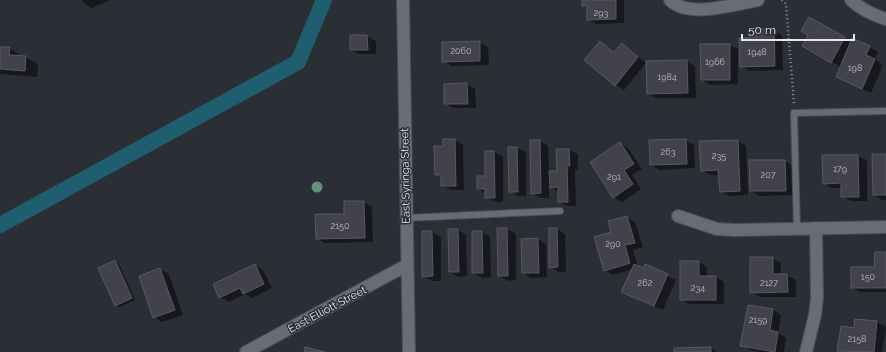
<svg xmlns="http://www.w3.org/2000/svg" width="886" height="352" viewBox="0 0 886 352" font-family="Raleway,sans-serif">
<rect width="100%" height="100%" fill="#2c2e36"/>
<path fill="#0007" d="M82,0H110L92,8L84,3Z
M583,0H624V23L596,24L588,19V8L583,6Z
M809,18L852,42L869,47L878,52L875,59L883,65L871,93L837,77L841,67L803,46L809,35Z
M773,30L782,35L783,70L749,71L741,66L757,38Z
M351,36H367L376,41V54H359L351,50Z
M480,42L488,47L489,65L452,66L443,61Z
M601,42L616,52L622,45L630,50L646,63L624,90L616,85Z
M729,45L738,49V84L710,85L702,80Z
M0,48H10L22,57H26L38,64L37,77L0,74Z
M687,61L695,66L696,98H656L648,94Z
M467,84L475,89L476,108H453L445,103Z
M455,140L463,145L464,190H451L442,185V178L436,174L444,147Z
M685,140L694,145L695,168L659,170L651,165Z
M540,141L548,146L549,172H558L557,150H569L578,154V170H575L576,206H567L559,202V192L549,186V198H540L532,193Z
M738,141L746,146L748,195L729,196L720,191V175H710L702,170Z
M620,143L628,148L642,169L632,175L641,189L622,202L613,197Z
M509,148H517L526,152V196H518L510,191Z
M486,152H494L503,157V202H495L486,197V194L478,189L486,177Z
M886,155V200H882L874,195Z
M823,156H858L867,161V201H851L842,196V188H832L823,183Z
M785,161L793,166L794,195L759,196L751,191Z
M364,202L372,206L373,242L325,243L317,238Z
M627,217L635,222L643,247L633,250L638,267L644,270L646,265L676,280L663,310L623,292L633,269L613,275L605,270L612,233Z
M498,229H507L516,234V280L508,281L499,276Z
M557,229L565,234L566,272H559L550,267Z
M458,230L466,235L467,276L458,277L450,272Z
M423,232H432L441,237V281H432L423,276Z
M482,232L490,237L491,277L482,278L473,273Z
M538,239L546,244L547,277L531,278L523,273Z
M886,253V292H860L852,288L875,268Z
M772,258L781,263V275H787L796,280V297H760L751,292Z
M115,261L119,264L135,300L120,307L116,305Z
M699,262L707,267V277H716L724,282V304H689L681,299Z
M255,265L263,270L272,288L252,298L245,294L229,302L220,297Z
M160,269L169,274L183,315L162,322L154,317Z
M773,310L781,315L778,333L786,338L784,352H761L750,350L741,345Z
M856,320L877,322L886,327L882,352H841L838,350L855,329Z
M711,348L717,352H675Z"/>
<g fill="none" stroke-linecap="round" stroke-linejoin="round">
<path stroke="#1f5e6e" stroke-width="16" d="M0,225L298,62L324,0"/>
</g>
<path fill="#41424b" stroke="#585962" d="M582,0H616V19L587,20V6H582Z
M809,17L845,37L831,63L802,46L808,35L801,31Z
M756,29H774L775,66L740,67L739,38L756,37Z
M350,35H367L368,50H350Z
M852,38L870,46L866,55L875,59L862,89L836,77Z
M480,41V61L442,62V42Z
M600,41L614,52L622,43L638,57L615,86L584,60Z
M700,44H730V80H701Z
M0,47H10L9,55L26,56L25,71L0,69Z
M687,60L688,93L647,94L646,61Z
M467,83L468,104H444V84Z
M443,139H455L456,186H441V175H435L434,146H443Z
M686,139L687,164L650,165L649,140Z
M530,140H540L541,193L531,194Z
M738,140L740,191L720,192L718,170L701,171L699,141Z
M620,142L634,164L624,170L633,184L613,198L590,162Z
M508,147H517L518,192H509Z
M556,149H569L570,166H567L568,202H558V187L550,188L549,171H557Z
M485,151H494L495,198H485V189H477V176H485Z
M872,154H886V195H873Z
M822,155H858L859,197H841V183L823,184Z
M749,160H785L786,191H750Z
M344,201H364L365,238L316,239L315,214H344Z
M627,216L635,243L625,245L630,263L604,271L594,237L611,232L608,221Z
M497,228H507L508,276H498Z
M549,228H557L558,267L549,268Z
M448,229H458L459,272H449Z
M422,231H432L433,276L422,277Z
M472,231H482L483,273H472Z
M538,238L539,273H522L521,239Z
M875,252H886V288H851V267H874Z
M750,257H773V274H787L788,292L750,293Z
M115,260L132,298L115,306L98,268Z
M680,261H699V276H716V300H680Z
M255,264L264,284L243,294L240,288L219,298L213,284Z
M634,264L643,268L645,264L668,274L654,306L621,292Z
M160,268L175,310L153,318L139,276Z
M748,305L773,309L770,330L778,332L775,352L740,346Z
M855,319L877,321L874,352L837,351L841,326L854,328Z
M305,347L325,352H304Z
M711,347V352H674V348Z"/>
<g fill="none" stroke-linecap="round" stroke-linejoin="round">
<g stroke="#4c4d53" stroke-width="8">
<path id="service" d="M406,218L560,211
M797,229L794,113L886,111"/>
</g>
<g stroke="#4c4d53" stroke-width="14">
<path id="minor" d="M403,0L409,352
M670,0C688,19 736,4 758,0
M851,0C862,10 873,15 886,19
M678,216L717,229L735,230L886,227
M246,352L407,265
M806,352L815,315L817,298L816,228"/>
</g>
<path stroke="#92949a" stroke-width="2.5" stroke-dasharray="1 3" stroke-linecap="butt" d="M782,0L786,4L794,104"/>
<use href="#service" stroke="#6a6c75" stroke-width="6"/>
<use href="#minor" stroke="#6a6c75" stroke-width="12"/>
</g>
<circle fill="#61947b" cx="317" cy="187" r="5.5"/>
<g text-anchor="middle" stroke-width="3" stroke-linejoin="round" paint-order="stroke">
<g font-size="9" fill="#bebec4">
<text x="601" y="16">293</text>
<text x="461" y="54">2060</text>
<text x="757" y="55">1948</text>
<text x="715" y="65">1966</text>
<text x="855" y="71">198</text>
<text x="667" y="80">1984</text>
<text x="668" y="155">263</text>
<text x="719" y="159">235</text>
<text x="840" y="172">179</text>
<text x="768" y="178">207</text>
<text x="614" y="180">291</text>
<text x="340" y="229">2150</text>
<text x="613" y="247">290</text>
<text x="868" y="280">150</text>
<text x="645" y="286">262</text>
<text x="769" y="286">2127</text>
<text x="698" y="291">234</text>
<text x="758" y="323">2159</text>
<text x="857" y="342">2158</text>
</g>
<g font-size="11" fill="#e7e8ed" stroke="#2c2e36">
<text transform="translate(405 176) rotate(-91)" y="4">East Syringa Street</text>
<text transform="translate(327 309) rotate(-28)" y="4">East Elliott Street</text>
</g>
</g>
<path d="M742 34v6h112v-6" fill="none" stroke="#e7e8ed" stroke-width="2"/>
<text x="748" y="34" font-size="12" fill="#e7e8ed" stroke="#2c2e36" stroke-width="3" paint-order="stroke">50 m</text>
</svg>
